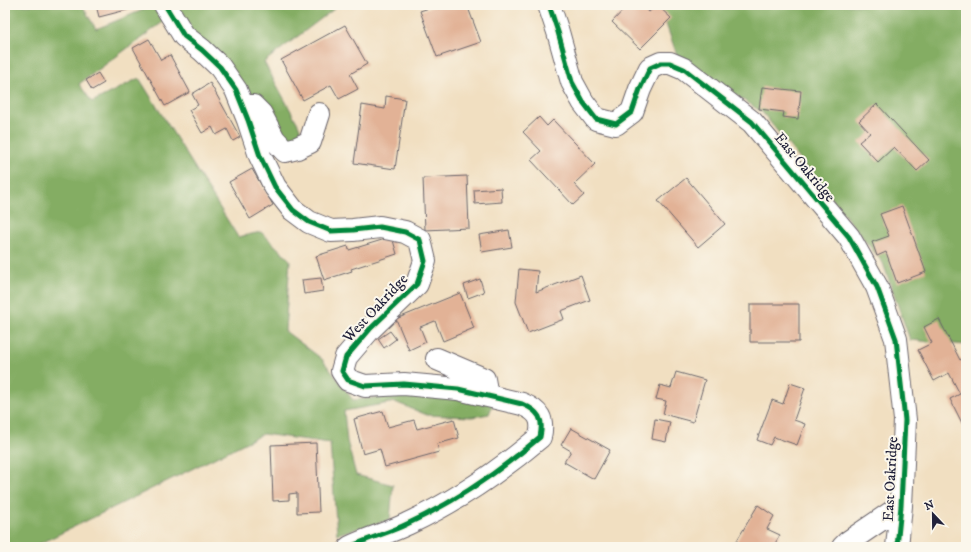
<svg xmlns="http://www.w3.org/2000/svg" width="971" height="552" viewBox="0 0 971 552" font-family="'IM FELL DW Pica',serif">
<rect width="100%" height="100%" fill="#fbf7ec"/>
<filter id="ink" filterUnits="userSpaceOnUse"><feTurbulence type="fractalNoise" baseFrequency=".025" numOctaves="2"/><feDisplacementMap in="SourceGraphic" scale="8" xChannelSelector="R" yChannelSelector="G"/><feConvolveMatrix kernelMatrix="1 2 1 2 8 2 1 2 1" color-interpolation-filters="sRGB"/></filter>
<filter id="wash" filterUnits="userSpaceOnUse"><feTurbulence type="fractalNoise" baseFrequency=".012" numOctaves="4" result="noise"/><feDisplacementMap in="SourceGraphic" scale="16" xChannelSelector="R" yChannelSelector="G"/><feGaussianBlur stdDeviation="0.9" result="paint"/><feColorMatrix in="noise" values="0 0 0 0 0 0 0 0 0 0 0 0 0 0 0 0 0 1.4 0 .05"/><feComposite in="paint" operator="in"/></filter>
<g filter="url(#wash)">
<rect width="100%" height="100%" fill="#f1dfc1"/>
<path fill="#84ad64" stroke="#536850" d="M5,5H82L96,29L155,5L163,22L79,84L92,102L139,78L238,237L261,232L290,260L285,331L322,359L353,400L423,393L493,404L489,414L472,417L427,415L395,402L344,411L347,441L356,475L393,485L390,520L337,534L330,443L263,434L33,547H5Z
M176,5H336L334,9L264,62L298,124L302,134L292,140C247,113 213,58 181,17Z
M605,5H966V345L910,340L883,263L762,112L678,58L660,7Z"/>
<g id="blocks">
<path fill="#e2b296" d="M96,5H137L138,7L99,17Z
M438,5H467L481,42L437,57L420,11Z
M628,5H642L649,12L657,5L671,18L640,49L612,22Z
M345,25L367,64L350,74L358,89L339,99L331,85L303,100L281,60Z
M149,39L161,60L170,55L190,92L165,106L133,48Z
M98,73L104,83L92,90L86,80Z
M210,83L240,137L233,141L227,129L216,135L212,127L202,133L189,110L198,105L192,94Z
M762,87L801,91L798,119L783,117L784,112L759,109Z
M386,96L405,99L395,169L354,163L362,105L385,109Z
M877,104L929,160L917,171L894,147L878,162L859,142L870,133L859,121Z
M539,117L547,126L553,120L595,164L574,184L584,195L573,205L531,160L541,151L523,132Z
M252,169L273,205L250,219L229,182Z
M467,176L469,228L425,230L423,178Z
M686,178L725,224L698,247L658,201Z
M501,188L502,202L475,204L474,190Z
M902,206L926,272L897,283L886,252L877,256L872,242L889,236L880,214Z
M509,230L512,247L482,252L479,235Z
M392,237L397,254L351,269L352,271L324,280L316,256L348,246L349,250Z
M519,269L538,271L536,292L581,275L590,300L561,311L564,319L528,333L516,302Z
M321,278L323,291L304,294L302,280Z
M480,279L484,292L468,298L464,285Z
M460,293L474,328L443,341L435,321L420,327L426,342L409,350L396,319Z
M750,304H799V342H750Z
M939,319L960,360L966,357V431L950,399L960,394L949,373L934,381L918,350L932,343L924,327Z
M390,331L396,339L384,348L378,339Z
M676,372L705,380L693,422L663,414L666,401L656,399L660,385L671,388Z
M790,383L805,388L794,420L805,424L797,445L774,437L770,445L757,440L772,400L783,404Z
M383,411L388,427L414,420L417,429L454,419L459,438L437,444L439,452L385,467L380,449L363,454L354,419Z
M655,419L670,422L666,442L652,439Z
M571,428L610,450L594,479L564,462L571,451L561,445Z
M316,443L319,512L297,513V493L289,494V500L273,501L271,445Z
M758,505L774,516L767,529L780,535L773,547H733Z"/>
</g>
</g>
<g filter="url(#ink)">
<use href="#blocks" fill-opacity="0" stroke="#6a646a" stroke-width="1"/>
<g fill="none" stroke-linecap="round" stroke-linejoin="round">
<g stroke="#6a646a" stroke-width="24">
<path id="minor" d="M165,5L184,36L202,50L220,67L236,90L248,120L260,156L275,187L293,210L309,222L331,231L353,230L380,227L405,232L420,240L425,261L417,284L370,329L346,357L342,371L348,380L365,386L404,384L458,389L522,404C539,411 544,419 540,437C500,471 455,502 407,524C389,533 368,538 350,547
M549,5L558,32L572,82L583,102L596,119L616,124L632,112L640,89L650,68L661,63H670L684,69L752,122L849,237L877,287L896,339L905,420L901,506L897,547
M244,106H253L261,114L274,139L285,151L297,148L310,142L319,114
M437,359L484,379L487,396
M843,547L848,542L901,506"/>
</g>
<use href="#minor" stroke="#fff" stroke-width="22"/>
<g stroke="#fbf7ec" stroke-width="8">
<path id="cycleway" d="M165,5L184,36L202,50L220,67L236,90L248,120L260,156L275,187L293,210L309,222L331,231L353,230L380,227L405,232L420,240L425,261L417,284L370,329L346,357L342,371L348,380L365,386L404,384L458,389L522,404C539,411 544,419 540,437C500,471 455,502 407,524C389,533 368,538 350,547
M549,5L558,32L572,82L583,102L596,119L616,124L632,112L640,89L650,68L661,63H670L684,69L752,122L849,237L877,287L896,339L905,420L901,506L897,547"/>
</g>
<use href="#cycleway" stroke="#00873e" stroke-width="5"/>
</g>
</g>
<g text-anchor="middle" stroke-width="4" stroke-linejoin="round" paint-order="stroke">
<g font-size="15" fill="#22223b" stroke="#fbf7ec">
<text transform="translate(805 167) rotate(50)" y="5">East Oakridge</text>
<text transform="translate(375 308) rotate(-47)" y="5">West Oakridge</text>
<text transform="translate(890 479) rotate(-87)" y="5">East Oakridge</text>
</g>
</g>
<rect width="971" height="552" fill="none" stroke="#fbf7ec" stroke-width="20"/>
<g transform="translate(933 514) rotate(338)" stroke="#fbf7ec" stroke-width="3" paint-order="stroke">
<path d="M0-3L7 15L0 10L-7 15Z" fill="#22223b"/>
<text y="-6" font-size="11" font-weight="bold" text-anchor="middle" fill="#22223b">N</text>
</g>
</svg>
